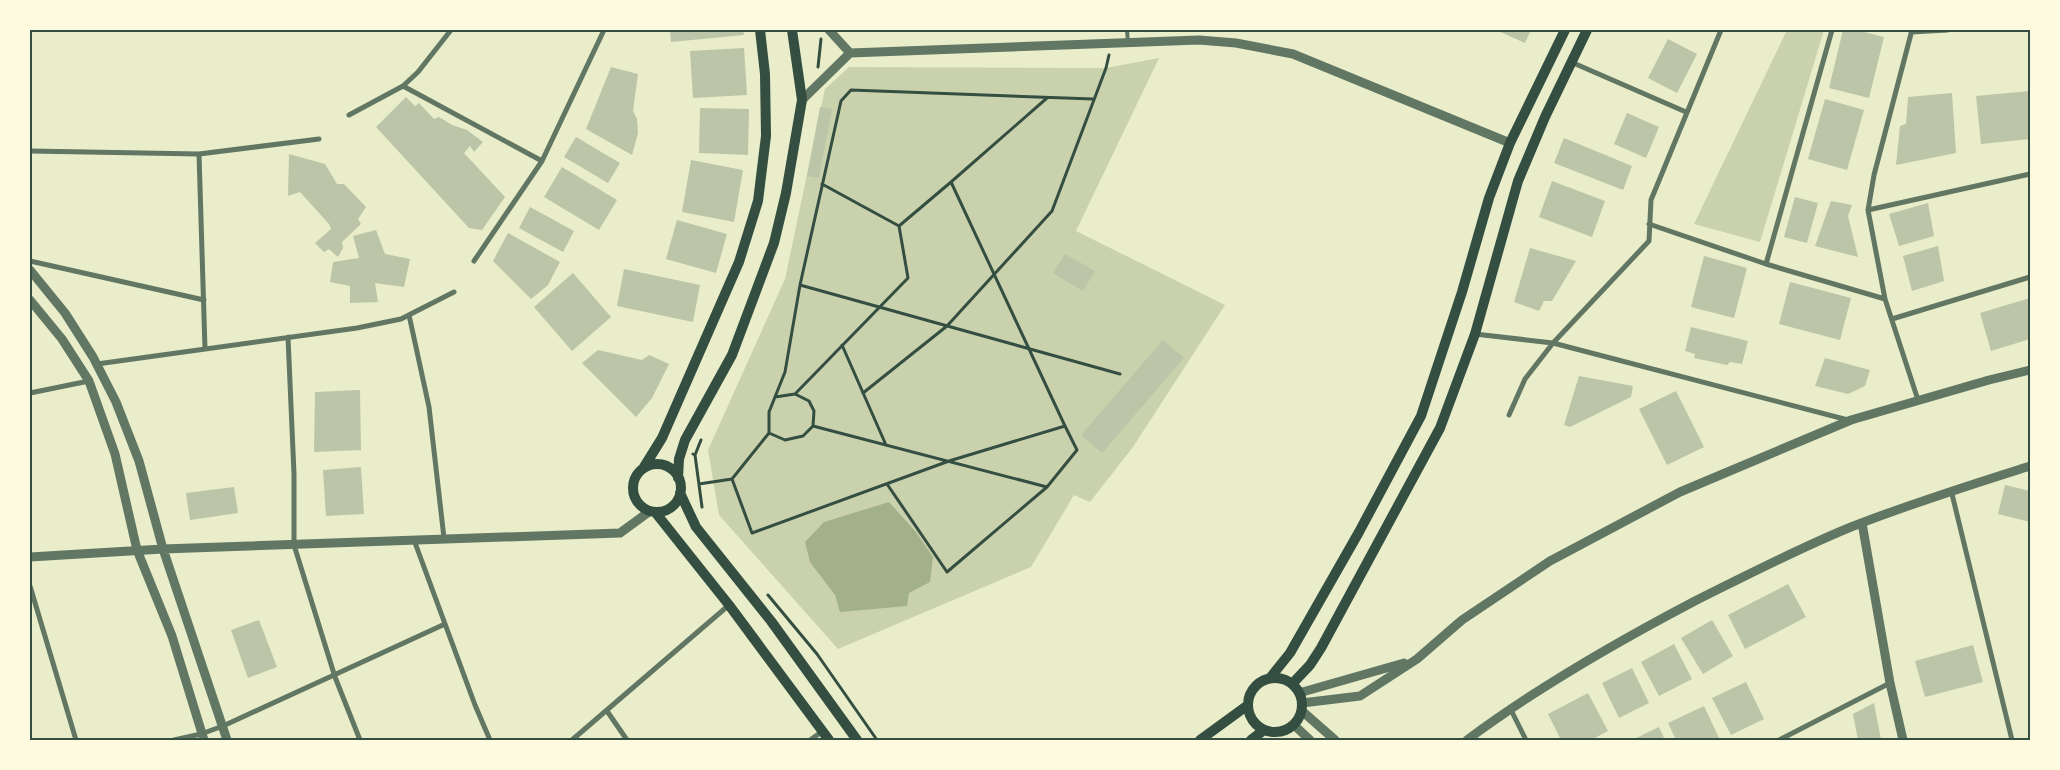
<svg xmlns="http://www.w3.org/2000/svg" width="2060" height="770" viewBox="0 0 2060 770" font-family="Barlow,sans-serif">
<rect width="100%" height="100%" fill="#e9edc9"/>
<path fill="#cad2ad" d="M1787,30H1824L1760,242L1694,224Z
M1159,58L1076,231L1225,305L1133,447L1090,502L1074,495L1031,567L838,649L719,515L708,450L785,279L825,89L849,67L1106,68Z"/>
<path fill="#a3b18a" d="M889,502L916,532L933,557L930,582L909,593L907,606L840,612L835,595L810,562L805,542L824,522Z"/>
<path fill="#bcc5a7" d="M670,30H743L744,35L671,42Z
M1496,30H1531L1525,43Z
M1843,30H1856L1884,37L1869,98L1829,88Z
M1668,39L1697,54L1677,93L1648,78Z
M744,48L747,95L693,98L690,51Z
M611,67L638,74L633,111L637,119L638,133L632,155L586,129Z
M2030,91V139L1981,144L1976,96Z
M1952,93L1956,153L1896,165L1900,126L1906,124L1908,97Z
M406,97L415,106L419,103L434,119L439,117L452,125L467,130L483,142L474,152L470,146L464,153L505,197L482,230L469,228L376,127Z
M1825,99L1864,110L1847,170L1808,159Z
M820,107L832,109L819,178L807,176Z
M700,108L749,109L748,155L699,153Z
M1627,113L1659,127L1646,158L1614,144Z
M576,137L620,163L608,183L564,157Z
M1564,138L1632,166L1623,190L1554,163Z
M289,154L325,164L337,184H344L366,207L358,219L361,224L342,242L343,248L338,257L329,249L324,252L315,243L331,229L329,224L300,192L288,196Z
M691,160L743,170L734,222L682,212Z
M562,167L617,200L599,230L544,197Z
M1552,181L1605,201L1592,237L1539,217Z
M1795,197L1818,203L1807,243L1784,237Z
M1831,201L1852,205L1848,216L1858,257L1815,246Z
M1928,203L1934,236L1899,246L1889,214Z
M530,207L574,231L563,252L519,228Z
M677,220L727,234L716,273L666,259Z
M376,230L385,254L410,259L404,287L375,283L378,302L350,303V286L330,282L333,262L359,258L353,236Z
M508,233L560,262L548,285L531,299L493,261Z
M1938,246L1944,281L1912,291L1903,256Z
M1530,248L1576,261L1552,301H1544L1539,311L1514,302Z
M1065,254L1095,271L1083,291L1053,273Z
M1704,256L1747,268L1734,318L1691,307Z
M624,269L700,285L693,322L617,306Z
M573,273L611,317L572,351L534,307Z
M1790,282L1851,298L1840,340L1779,324Z
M2030,298V339L1991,351L1980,313Z
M1691,327L1748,341L1742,364L1730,362L1727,365L1694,358L1695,354L1685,351Z
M1163,340L1184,358L1102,453L1081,435Z
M598,350L642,360L649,355L669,364L652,398L636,417L582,363Z
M1825,358L1870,370L1865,386L1848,394L1815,386Z
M1579,376L1633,386L1631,397L1570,427L1564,425Z
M360,390L361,450L314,452L315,392Z
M1676,391L1704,447L1667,465L1639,409Z
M361,467L364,514L326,516L323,470Z
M2005,485L2030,491V522L1998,514Z
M234,487L238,513L190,520L186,493Z
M1788,584L1806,617L1745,649L1728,615Z
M259,620L277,667L248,678L231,630Z
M1712,620L1733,656L1703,674L1681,638Z
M1674,644L1692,679L1659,696L1641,662Z
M1973,645L1983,682L1925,697L1915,661Z
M1632,668L1649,703L1619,718L1602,683Z
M1746,682L1764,719L1731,735L1712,698Z
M1588,693L1608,731L1591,740H1561L1548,714Z
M1874,703L1881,740H1858L1853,714Z
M1704,706L1720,740H1676L1668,723Z
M1659,727L1665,740H1632Z"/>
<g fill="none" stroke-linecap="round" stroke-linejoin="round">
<path stroke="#344e41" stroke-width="3" d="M818,67L821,39
M951,182L1047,98
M822,184L899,226
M800,285L841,101L851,90L1093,99
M842,345L886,445
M863,393L947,326L1052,211L1106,68L1109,55
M795,394L908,278L899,226L951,182L1065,426
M813,426L1047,487
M769,433L785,440L803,436L813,426L814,411L809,401L795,394L775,397
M693,454L695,455L701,440
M695,455L702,507
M732,479L752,533L949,461L1065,426L1077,450L1047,487L947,572L887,484
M699,484L732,479L769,433V412L785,372L800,285L1120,374
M768,595L817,654L877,740"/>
<path stroke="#617663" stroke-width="4" d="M1127,30L1128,43"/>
<path stroke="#617663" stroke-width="5" d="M1912,30L1874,175L1868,210L1885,299L1918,400
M1911,32L1948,30
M1571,62L1686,112
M403,86L542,161
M349,115L403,86L418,72L451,30
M30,151L199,154L319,139
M199,154L205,349
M1868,210L2030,174
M1649,224L1766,264L1885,299
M30,261L204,300
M474,261L542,161L604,30
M1766,264L1832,30
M409,315L429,407L444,538
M1892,319L2030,277
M1475,334L1553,343L1848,420
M288,337L294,474V545L335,677L360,740
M97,364L357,328L401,319L454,292
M30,393L89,381
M1509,415L1525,379L1553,343L1649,241L1651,200L1721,30
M1951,490L2012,740
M414,540L475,705L490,740
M30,586L76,740
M1510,708L1526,740
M607,711L627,740
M174,740L201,734L223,726L445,624
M572,740L729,605
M810,740L823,731
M1779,740L1890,683"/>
<path stroke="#617663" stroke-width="9" d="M829,30L850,53
M850,53L1199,40L1236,43L1293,54L1510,143
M802,100L850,53
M30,270L65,313L93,357L116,402L139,461L163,549L227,740
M30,300L62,339L89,381L115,454L137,550L172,636L204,740
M1862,523L1890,683L1903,740
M30,557L163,549L620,533L650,511
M1299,693L1404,663
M1302,703L1360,696L1417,659L1462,620L1550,561L1680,492L1851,420L1989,380L2030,370
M1302,711L1335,740
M1294,725L1310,740
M1467,740C1538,687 1615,643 1693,602C1745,576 1797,549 1851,527C1909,504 1970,485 2030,466"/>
<path stroke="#344e41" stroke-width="10" d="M633 488a24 24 0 1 1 48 0a24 24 0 1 1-48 0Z
M644,467L662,438L739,262L758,201L766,136L765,74L760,30
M678,478L679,459L685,440L732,355L774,243L786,193L802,100L792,30
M680,493L696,527L771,621L857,740
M655,512L729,605L829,740
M1270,678L1290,653L1359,532L1421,416L1462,292L1489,198L1510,143L1565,30
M1248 705a27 27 0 1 1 54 0a27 27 0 1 1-54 0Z
M1292,684L1310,665L1321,648L1440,428L1475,334L1518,181L1545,117L1587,30
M1200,740L1248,705
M1251,740L1264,730"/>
</g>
<rect width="2060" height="770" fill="none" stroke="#fefae0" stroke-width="62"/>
<rect x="31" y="31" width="1998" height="708" fill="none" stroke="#344e41" stroke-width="2"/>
</svg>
